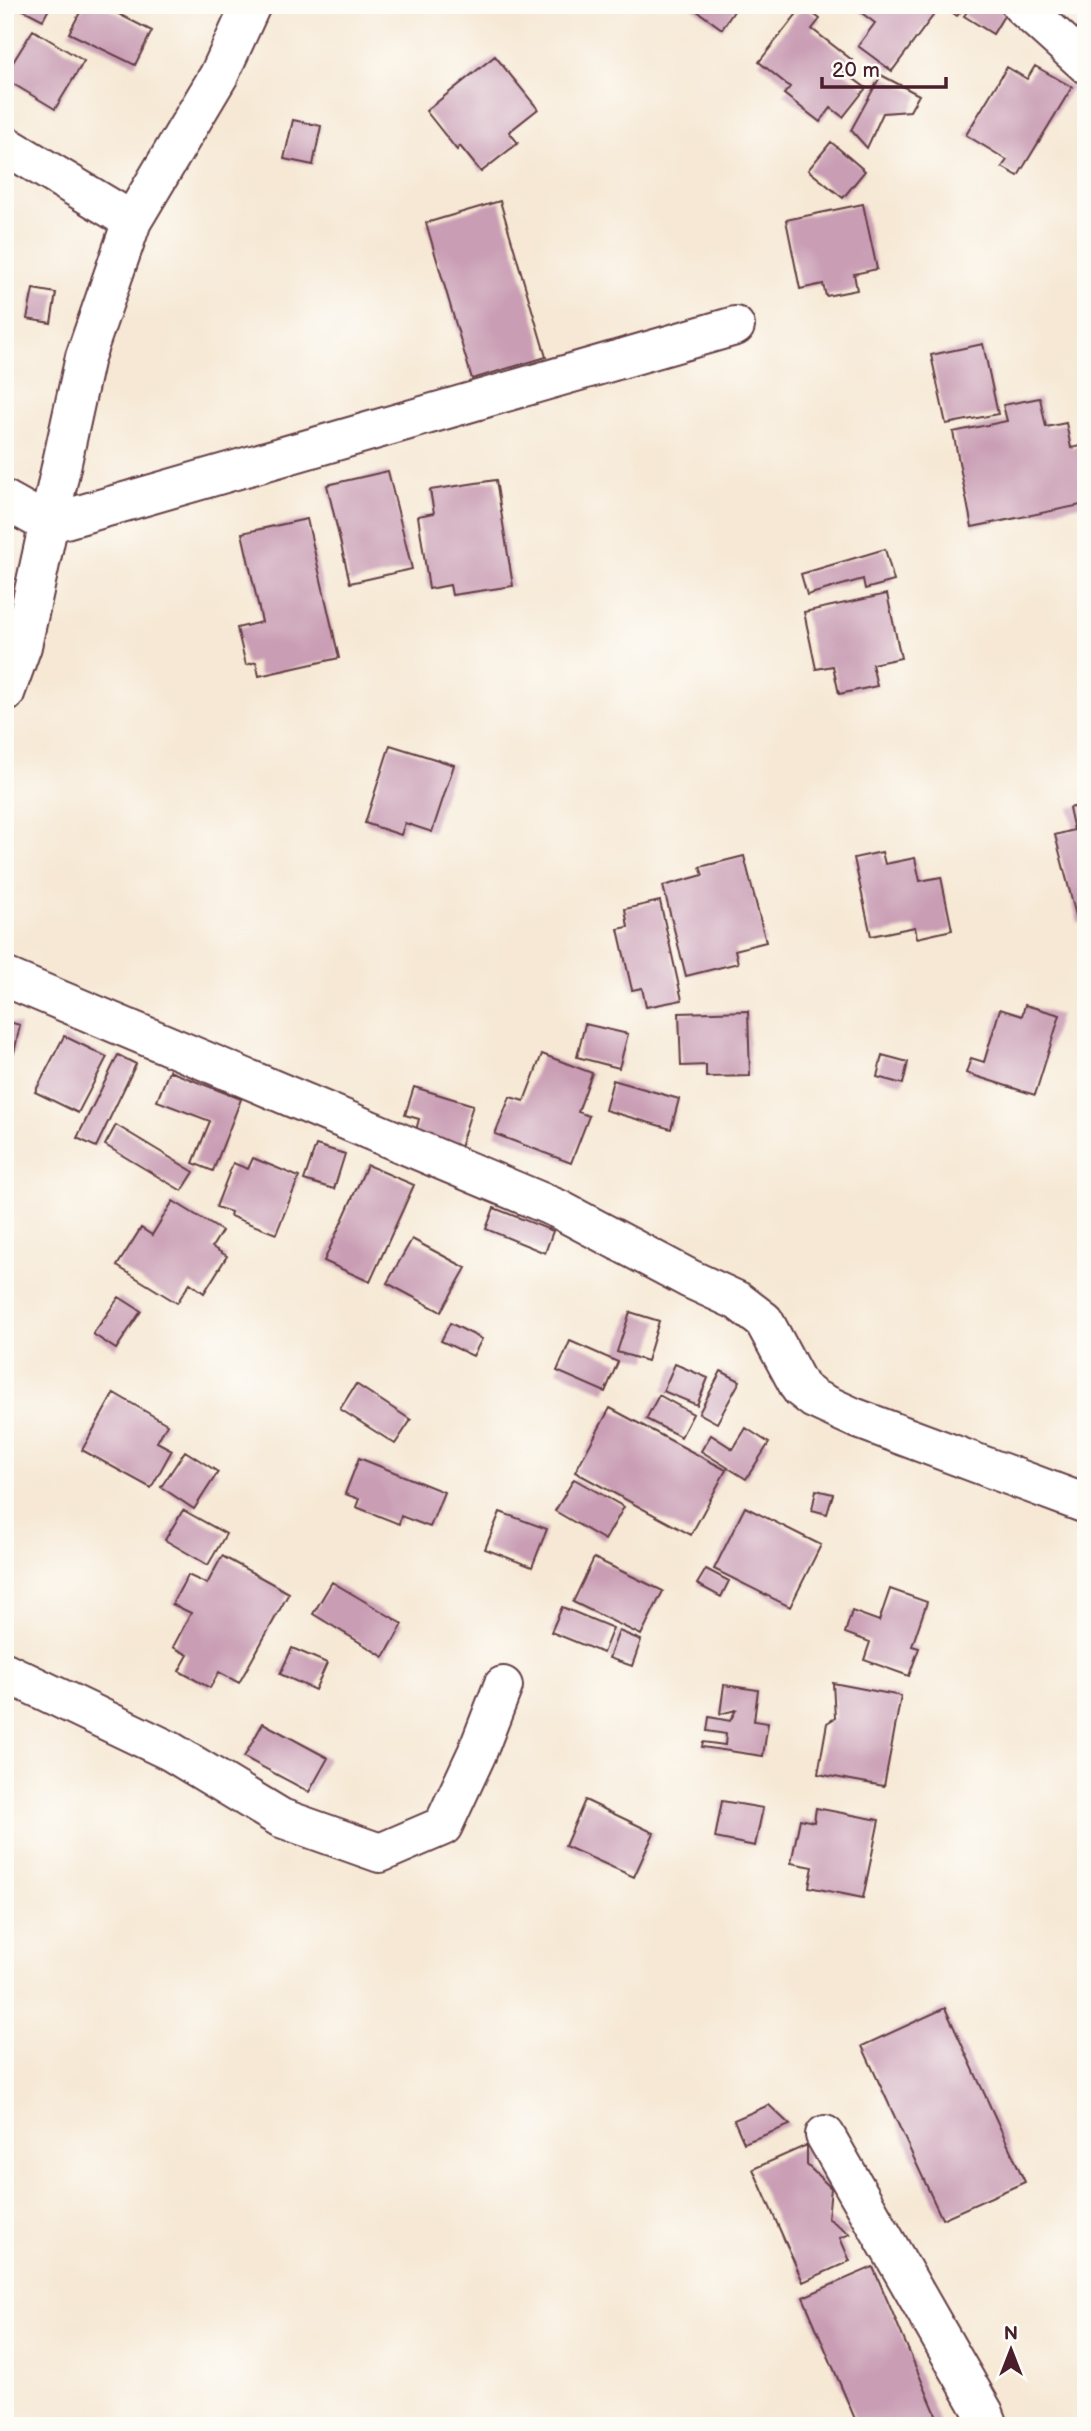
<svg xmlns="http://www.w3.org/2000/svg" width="1091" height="2431" viewBox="0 0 1091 2431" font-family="'Balsamiq Sans',sans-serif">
<rect width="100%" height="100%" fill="#fdfcf7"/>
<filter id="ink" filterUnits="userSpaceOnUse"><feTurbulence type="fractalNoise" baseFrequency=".0143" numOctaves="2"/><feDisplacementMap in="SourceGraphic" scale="14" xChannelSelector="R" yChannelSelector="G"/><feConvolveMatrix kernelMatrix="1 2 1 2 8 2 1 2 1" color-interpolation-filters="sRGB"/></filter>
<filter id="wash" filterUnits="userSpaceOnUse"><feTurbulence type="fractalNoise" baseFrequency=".00686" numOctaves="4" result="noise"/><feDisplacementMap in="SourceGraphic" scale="28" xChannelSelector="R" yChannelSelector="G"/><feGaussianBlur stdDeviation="1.57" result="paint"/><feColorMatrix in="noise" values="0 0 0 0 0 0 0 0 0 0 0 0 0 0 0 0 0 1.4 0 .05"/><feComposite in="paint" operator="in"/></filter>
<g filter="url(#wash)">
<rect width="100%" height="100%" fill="#f6e8d4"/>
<g id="blocks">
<path fill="#c99db4" d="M14,5H51L43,20Z
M84,5H101L152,31L135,65L69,33Z
M689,5H738L722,29Z
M863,5H941L892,71L858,46L875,23L859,11Z
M942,5H966L957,16Z
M972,5H990L1005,14L993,34L964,16Z
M803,6L820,19L812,29L852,60L843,71L866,88L843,117L831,108L820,122L784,94L790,87L759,62Z
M33,30L84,61L55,109L5,79V75Z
M495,56L538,109L509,132L518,143L481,172L460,146L457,150L426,111Z
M1035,66L1072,87L1018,176L1002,167L1007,160L966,135L1007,67L1027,79Z
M881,75L919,95L910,111L883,113L867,148L851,130Z
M293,120L321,126L313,165L284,159Z
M831,142L865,171L843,198L808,170Z
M500,201L546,357L472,379L426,223Z
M863,204L877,269L854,274L857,290L826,296L823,284L800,289L786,220Z
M33,289L56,293L51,323L27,319Z
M983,344L998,414L946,424L931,355Z
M1040,398L1046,427L1066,423L1071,448L1081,446L1086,468V504L972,527L953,432L1007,421L1003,405Z
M388,471L412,569L350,583L327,485Z
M496,480L513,586L452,595L450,585L429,589L418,516L434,513L430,490Z
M307,519L339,658L259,676L256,662L246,665L237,628L262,622L242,533Z
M885,549L894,581L865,589L863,579L807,595L801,574Z
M887,594L901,658L872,664L877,686L839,694L833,666L816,669L804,612Z
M390,745L454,765L432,832L405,823L401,835L365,823Z
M1086,804V921L1078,923L1055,835L1074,830L1069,808Z
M882,852L885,864L915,858L920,881L941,877L952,930L917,938L915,927L871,936L854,858Z
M744,856L766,942L735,950L738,963L686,976L663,886L703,875L700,867Z
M660,901L682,1000L646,1007L642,988L632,990L618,929L628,927L625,909Z
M1025,1005L1060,1015L1035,1095L966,1073L971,1058L984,1062L1000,1009L1022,1016Z
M748,1011L750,1076L706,1077V1065L681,1066L679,1013Z
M5,1021L20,1025L14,1053L5,1051Z
M585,1024L628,1034L619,1068L577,1057Z
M64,1036L107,1057L78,1113L35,1092Z
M542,1054L592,1073L578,1112L589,1116L571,1163L495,1134L510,1097L524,1101Z
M118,1055L136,1064L96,1147L77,1138Z
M882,1055L908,1062L903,1084L877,1077Z
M169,1071L241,1099L213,1171L193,1163L210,1121L157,1101Z
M613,1080L679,1099L671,1129L605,1110Z
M414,1087L473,1105L459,1151L414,1138L419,1119L405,1115Z
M116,1125L194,1172L182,1191L105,1145Z
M316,1145L345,1154L334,1189L304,1180Z
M253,1158L299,1177L276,1234L230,1216L231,1212L216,1207L233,1163L248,1169Z
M367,1165L414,1185L370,1282L324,1261Z
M173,1201L222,1231L212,1247L227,1256L204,1293L190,1283L177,1303L117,1266L141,1228L152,1235Z
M494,1208L553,1231L545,1253L486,1229Z
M412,1239L466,1268L441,1312L387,1283Z
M119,1297L141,1311L116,1349L93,1334Z
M630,1312L659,1321L647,1361L617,1352Z
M450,1323L482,1339L473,1356L441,1341Z
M570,1341L618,1362L605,1392L557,1371Z
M675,1364L708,1378L697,1405L663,1391Z
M721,1371L740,1381L717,1423L699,1413Z
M356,1384L411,1420L395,1444L340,1409Z
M114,1393L167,1424L157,1442L172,1450L151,1488L82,1450Z
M659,1395L693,1414L681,1437L646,1419Z
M610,1408L726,1470L691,1535L575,1472Z
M746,1428L769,1443L746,1479L701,1451L711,1435L733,1449Z
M185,1451L218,1472L194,1509L161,1487Z
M359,1458L444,1492L430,1527L401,1516L399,1524L356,1507L359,1499L345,1494Z
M574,1479L624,1507L605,1540L555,1511Z
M816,1490L833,1494L827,1514L812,1510Z
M745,1507L821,1545L790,1607L714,1569Z
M183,1510L226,1534L208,1565L165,1540Z
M500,1512L547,1529L532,1567L485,1549Z
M222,1556L289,1593L239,1683L219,1672L210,1688L179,1671L188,1655L173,1647L191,1613L172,1604L188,1575L207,1584Z
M594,1558L663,1591L641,1635L573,1602Z
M706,1569L729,1581L721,1597L697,1584Z
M332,1582L403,1624L384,1657L313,1614Z
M890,1589L927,1602L912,1646L919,1648L909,1676L864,1660L870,1642L845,1633L852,1611L879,1621Z
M562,1607L613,1628L603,1653L551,1632Z
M619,1631L641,1640L632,1666L609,1658Z
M292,1648L327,1663L315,1690L280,1674Z
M833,1683L901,1696L884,1786L818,1774L827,1723L835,1718Z
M724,1685L758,1690L754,1721L768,1723L763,1756L702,1747L703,1742L725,1745L726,1734L707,1731L709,1717L730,1721L736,1710L720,1714Z
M263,1723L328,1758L309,1792L244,1757Z
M585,1800L654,1833L634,1877L565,1846Z
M722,1801L763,1808L755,1846L715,1838Z
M816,1808L879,1820L863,1898L809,1887L813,1867L791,1863L800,1819L814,1822Z
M945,2008L1025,2182L942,2219L862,2046Z
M769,2105L790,2125L744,2143L734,2120Z
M807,2145V2165L831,2188L828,2218L850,2234L840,2238L850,2261L803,2282L753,2169Z
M873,2267L941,2426H858L803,2297Z"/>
</g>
</g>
<g filter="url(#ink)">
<use href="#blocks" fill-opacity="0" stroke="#643d44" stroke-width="2"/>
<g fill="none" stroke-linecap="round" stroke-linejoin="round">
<g stroke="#643d44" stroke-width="42">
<path id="minor" d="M1021,5L1086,64
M5,145L132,221
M5,500L48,524L735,326
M5,693L22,646L85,357L132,221L219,75L251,5
M5,977L558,1209L690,1279L738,1301L764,1321L800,1388L814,1399L853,1417L1086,1504
M5,1672L170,1751L281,1818L380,1853L443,1826L477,1753L503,1686
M825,2135L984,2413L989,2426"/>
</g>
<use href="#minor" stroke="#fff" stroke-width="38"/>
</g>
</g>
<rect width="1091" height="2431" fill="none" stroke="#fdfcf7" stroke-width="28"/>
<g transform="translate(1011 2350)" stroke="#fdfcf7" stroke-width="5" paint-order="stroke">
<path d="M0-5L12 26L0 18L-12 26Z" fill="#4a1f2b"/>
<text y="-10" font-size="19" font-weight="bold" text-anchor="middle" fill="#4a1f2b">N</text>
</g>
<path d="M822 77v10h124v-10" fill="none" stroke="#4a1f2b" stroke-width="3.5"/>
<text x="832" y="77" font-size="21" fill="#4a1f2b" stroke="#fdfcf7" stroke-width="5" paint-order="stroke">20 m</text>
</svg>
